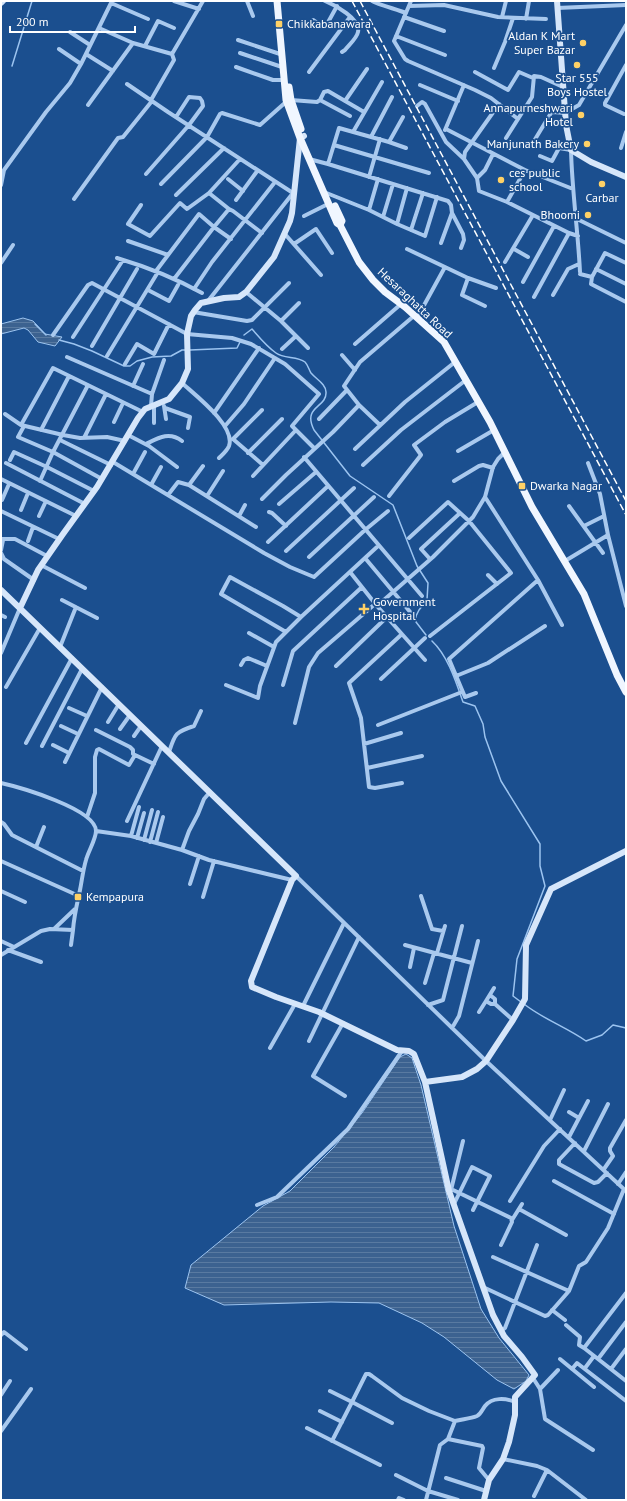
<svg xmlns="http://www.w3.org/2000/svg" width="627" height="1501" viewBox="0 0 627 1501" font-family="'PT Sans',sans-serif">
<defs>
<pattern id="water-rules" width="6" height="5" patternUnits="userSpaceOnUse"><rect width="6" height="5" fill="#3c6290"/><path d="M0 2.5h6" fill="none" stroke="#597aa1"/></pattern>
</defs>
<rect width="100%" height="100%" fill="#1b4f8f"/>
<path fill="url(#water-rules)" stroke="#9cc4f0" d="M23,318L33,321L45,334L62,337L55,346L38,342L28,330L24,328L1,334V324Z
M406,1054L412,1058L421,1085L454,1226L481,1309L499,1338L529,1375L526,1381L514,1389L497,1380L444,1337L422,1323L379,1303L331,1302L224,1305L185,1288L191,1265L263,1206L290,1191L334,1147L362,1113L400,1057Z"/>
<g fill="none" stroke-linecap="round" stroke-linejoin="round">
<path stroke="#9cc4f0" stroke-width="1.5" d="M12,66L32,1
M35,324L46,335
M244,335L252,329C259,337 266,346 276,353C284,359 297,356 305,362C308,365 309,370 311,373C316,379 326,384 326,392C327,408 302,406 314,430L350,476L393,505L417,566L428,583L427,600L419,610L416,616V622L426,635
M59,340L74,344L92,351L124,366H130L137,361L152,357L171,356L182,350H186
M190,350L237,348L240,342
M432,641C448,656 456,682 463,702L475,706L483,724L485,737L501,781L540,844V866L545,886L517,959L513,996L521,1002
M524,1004C543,1019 566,1027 586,1041L602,1035L613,1025L626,1028"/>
<path stroke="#a9c9ee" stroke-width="4" d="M174,1L199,9
M247,1L253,16
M325,1C335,5 361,19 358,32C357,38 349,45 345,50L342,52
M372,1C376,4 399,10 406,13
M411,1L394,41L405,59L408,61L475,90L491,98L518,119
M111,3L148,19
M409,6L444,5L498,17L546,19
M557,8L626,5
M404,17L444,31
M502,17L506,1
M526,19L529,1
M313,20L323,27L326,26L337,6
M99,28L133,43L172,54L203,1
M70,32L90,45
M396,36L445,55
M238,40L283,55
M145,46L158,21L174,28
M59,49L81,64
M240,53L282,67
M86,54L113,71
M236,67L273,80H283
M494,68L505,42L513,18
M309,72L350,17
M475,72L508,90L519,72L533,78
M127,84L168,112L293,193L208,301
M420,85L458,101
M151,100L174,60L172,54
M291,100L317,102L320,100L350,116
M320,100L324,92L328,91L364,112
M345,101L367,69
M499,104L465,152L464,159L477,178L479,191L507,202L569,233
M88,105L133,43
M417,106L422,102L425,104L446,142L464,159
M624,114L605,105V103L626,65
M446,129L525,170L573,189
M445,130L464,85
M353,132L382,82
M371,137L392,97
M506,138L532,97L534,76L541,77L563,87
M534,141L551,113L553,112L565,113L579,105L626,25
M389,142L403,117
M334,145L429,173
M621,148L626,132
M540,156L552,161L559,148L571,150C572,191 578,231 580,272
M309,159L328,164L448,201L451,205L452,213L463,234L464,240L461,248
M328,164L339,128L389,142L406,148
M146,174L189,125L203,106L202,101L200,98L189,97L176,117
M369,177L380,139
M477,178L485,170L493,154
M228,179L243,191
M161,184L207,137L220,114L222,113L260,125L287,101
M1,185L4,170L46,112L70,83L81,64L112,1
M324,192L369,210L397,224L425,236L437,197
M176,195L224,148
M74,199L118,138L123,137L152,101
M236,200L258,170
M507,202L525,170
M141,205L128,224L150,236L180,203L187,209L209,193
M229,209L209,193L240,159
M369,210L378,179
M304,216L328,204
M383,217L393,184
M577,219L626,243
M397,224L407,188
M411,230L423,193
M284,233L321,275
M231,239L214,227L229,209L233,211L262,233
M128,241L168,255
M441,243L452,213
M294,244L316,229L332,253
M407,249L468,278L496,288
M514,249L528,257
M117,258C147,267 175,278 202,293
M505,262L533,215
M1,263L13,245
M596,269L626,284
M156,271L199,214L214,227L174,279
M580,274L592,277L591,284L626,302
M592,277L605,253L626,263
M468,278L462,295L485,306
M523,282L554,226
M194,289L212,262L275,182
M148,290L169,301L178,285
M246,292L281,321L308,348
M553,295L568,269L579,264
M534,297L569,233L578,236
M193,312L247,321L252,320L289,283
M417,318L445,267
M281,321L299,303
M53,335L88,285L92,283L187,334L232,338L251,344L285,364L319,394L292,426L314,448
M73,337L123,260
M355,344L401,304
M92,346L137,269
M282,349L296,336
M342,355L355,370
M107,356L158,272
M67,357L152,394
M125,364L137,344L154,354L169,324
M182,383C195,395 236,426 229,446C227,451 222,455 219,458
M88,385L53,452L102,479
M133,386L143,364
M359,405L344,386L360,362L415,315
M151,406L152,394L164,360
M164,406L166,419
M165,408L190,417L188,428
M262,410L233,439L263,465
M214,413L259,348
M5,414L21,425
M319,419L347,390
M114,422L123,403
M154,423V405
M24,426L18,437L53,452L40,481
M225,426L244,404L275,358
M41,430L69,376
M128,435L149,446L177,467
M84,438L106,394
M60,440L111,465
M125,441L107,437L80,438L63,435L21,425L53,368L143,412
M146,444C158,438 169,431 182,441
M355,449L405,402L455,362
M458,451L494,430
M248,453L282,419
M304,457L422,596
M10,460L14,452L47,467L94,491
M113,462L264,553L290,567L314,577L365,530L388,511
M6,463L85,504
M588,463L600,494L608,535L626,606
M363,465L401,430L466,380
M133,474L145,452
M253,476L296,430
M1,479L76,516
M454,481L479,466L483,465L493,468
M151,485L161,467
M189,485L203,466
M168,495L178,482L189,485L256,527
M207,496L223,471
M389,496L421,455L414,445L445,422L478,402
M485,497L538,580L562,625
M262,499L286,475L333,432L359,405L380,425
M2,500L9,484
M279,504L316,472
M569,506L603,553
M21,510L28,493
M1,511L59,539
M269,512L272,513L286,526
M39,516L46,501
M239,516L245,505
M584,526L604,516
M409,538L448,502L469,521L511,573L430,636
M1,539H15L47,556
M28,541L33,527
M268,542L328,486
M1,550L3,540
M286,551L354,488
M1,553L4,559L34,580
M309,557L374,497
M365,558L411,613
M430,559L421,549L459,514
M565,561L608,535
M41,565L85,588
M350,572L377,606
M488,575L497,584
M62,600L97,618
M1,615L5,617
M301,617L378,546
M249,633L274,647
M60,647L76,607
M1,653L20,608
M425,660L377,606L433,557L473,517L485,497L493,467L498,459L505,452
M241,665L244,660L248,658L267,666
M336,666L387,617
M456,676L488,663L545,626
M381,679L425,638
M226,685L258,698L260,686L276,642L301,617L283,606L230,577L221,594L286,632
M283,685L293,651L362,587
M6,687L40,628
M476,693L465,697L449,659L538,580
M69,708L87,716
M108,722L119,704
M295,723L309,667L318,653L375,604
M378,725L462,692
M61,726L78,734
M120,729L130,715
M96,730L130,747L133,750V754L154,764
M134,736L141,726
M26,743L72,658
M364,744L401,733
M53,745L69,753
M42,746L82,669
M169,752C175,734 175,732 194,726L201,711
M65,762L102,687
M367,768L422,756
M1,783C19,787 96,809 96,831C96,839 88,852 86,860C83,870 82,880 80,890C77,904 74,916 73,930L50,929L41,931L1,955
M402,783L375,788L369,787L361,718L349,683L402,634
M87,817L95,793V757L97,750L99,749L129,765L135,755
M127,821L162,746
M1,822L4,824L12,835L83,871
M96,831L131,836L182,850L209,860L292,880
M131,836L139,807
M137,838L144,813
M144,840L152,810
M150,842L158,812
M156,843L163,817
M36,847L44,827
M182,850L189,831L198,814L204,799L210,792
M1,861L79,896
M296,876L486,1061L626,1191
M190,884L199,856
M1,891L25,902
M421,896L432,929L443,931
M203,897L214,861
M54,929L75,909
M1,941L14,947
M71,945L73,930
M405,945L472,963
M8,950L41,962
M437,953L445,926
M410,967L414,948
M425,983L434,953
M494,988L486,1001L491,1004H495
M490,995L495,999V1004L513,1020
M428,1005L443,1000L462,926
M303,1006L344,923
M479,1012L486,1001
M343,1023L313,1076L345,1096
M452,1028L459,1016L478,941
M309,1041L359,937
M270,1048L295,1004
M569,1112L579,1118
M550,1120L564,1090
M569,1137L588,1101
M575,1143L559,1160V1164L594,1183L598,1182L607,1173
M584,1151L608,1104
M604,1169L613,1156L610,1151V1148L626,1120
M554,1181L614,1214
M618,1184L626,1172
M449,1188L511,1218L512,1222L501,1245
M451,1190L463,1141
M510,1201L544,1146L560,1129
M454,1204L472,1167L490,1176L473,1210
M257,1205L277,1197L348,1129L402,1051
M519,1209L566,1235
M512,1220L522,1204
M493,1257L569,1291
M483,1287L545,1316L548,1315L569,1291L579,1266L586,1262L608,1228L624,1189
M626,1293L584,1348L626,1381
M552,1310L565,1320
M566,1325L580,1337L579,1345L584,1348
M501,1331L505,1328L537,1245
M1,1335L4,1332L26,1349
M560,1359L594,1387
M598,1359L626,1322
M585,1368L594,1356
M572,1369L577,1363L626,1401
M611,1369L626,1349
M533,1378L540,1389L545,1419L593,1450
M540,1389L558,1370
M330,1391L352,1402L332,1441
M1,1395L10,1381
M320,1411L342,1422
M455,1421C462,1419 470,1419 477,1416C481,1414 482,1410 485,1406C492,1397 506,1398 515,1402
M392,1423L352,1402L366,1374H369L372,1376L402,1398L429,1411L455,1421L448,1439L440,1445L426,1500
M307,1428L380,1465
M1,1431L31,1389
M448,1439L482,1446L483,1448L479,1468L489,1480
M503,1459L537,1466L547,1470L586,1500
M396,1475L428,1491L458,1500
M446,1478L486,1491
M534,1496L547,1470
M398,1500L399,1498L404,1500"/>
<path stroke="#d6e6fa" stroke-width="6" d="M557,1L566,125L571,150L591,162L626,177
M1,3L3,1
M1,590L296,876L292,880L251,981L252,987L276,997L319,1012L397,1050L409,1051L414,1054L425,1082L449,1191L493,1315L504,1336L522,1357L535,1375L515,1397V1415L509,1442L503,1459L489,1480L484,1500
M20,608L38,570L63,534L97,487L138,418L145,409L169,399L182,383L188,369L187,334L191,316L195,310L201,303L224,298L239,297L246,292L274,257L290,221L292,213L300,138L304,136
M425,1082L462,1077L477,1069L486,1061L513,1020L525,999L526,945L551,889L626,851"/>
<path stroke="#f0f6ff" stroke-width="7" d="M277,1L286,100L300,138L337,223L340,225L359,262L373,280L385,292L405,307L444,342L490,422L532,507L584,594L617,675L626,692
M289,87L291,100L301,129
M335,206L342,221L340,225"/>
<path stroke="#fff" stroke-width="1.5" stroke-dasharray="7 3" stroke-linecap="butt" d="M352,1L626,515
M360,1L626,501"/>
</g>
<g fill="#ffd166" stroke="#1b4f8f" stroke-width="1.5">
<rect x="275" y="20" width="8" height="8" rx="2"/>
<circle cx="583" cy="43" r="4"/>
<circle cx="577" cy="65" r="4"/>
<circle cx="581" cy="115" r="4"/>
<circle cx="587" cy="144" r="4"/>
<circle cx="501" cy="180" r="4"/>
<circle cx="602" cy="184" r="4"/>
<circle cx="588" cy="215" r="4"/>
<rect x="518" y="482" width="8" height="8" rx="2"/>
<path d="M362 603h4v4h4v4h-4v4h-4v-4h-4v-4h4z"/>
<rect x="74" y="893" width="8" height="8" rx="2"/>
</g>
<g text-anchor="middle" stroke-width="3.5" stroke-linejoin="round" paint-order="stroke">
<g font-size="12" fill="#fff" stroke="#1b4f8f" text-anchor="start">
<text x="287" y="28">Chikkabanawara</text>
<text x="575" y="40" text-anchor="end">Aldan K Mart<tspan x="575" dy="14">Super Bazar</tspan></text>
<text x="577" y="82" text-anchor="middle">Star 555<tspan x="577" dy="14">Boys Hostel</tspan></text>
<text x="573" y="112" text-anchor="end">Annapurneshwari<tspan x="573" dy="14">Hotel</tspan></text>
<text x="579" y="148" text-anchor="end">Manjunath Bakery</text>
<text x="509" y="177">ces public<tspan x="509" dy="14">school</tspan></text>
<text x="602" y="202" text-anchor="middle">Carbar</text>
<text x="580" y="219" text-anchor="end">Bhoomi</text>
<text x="530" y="490">Dwarka Nagar</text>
<text x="373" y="606">Government<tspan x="373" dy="14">Hospital</tspan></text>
<text x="86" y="901">Kempapura</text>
</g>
<g font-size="12" fill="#fff" stroke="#1b4f8f">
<text transform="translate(415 303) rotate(43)" y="4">Hesaraghatta Road</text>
</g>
</g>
<rect width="627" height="1501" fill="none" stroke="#ffffff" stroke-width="4"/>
<path d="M10 26v6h125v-6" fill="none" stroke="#ffffff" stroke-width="2"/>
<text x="16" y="26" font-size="12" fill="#ffffff" stroke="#1b4f8f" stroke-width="3" paint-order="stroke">200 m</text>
</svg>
